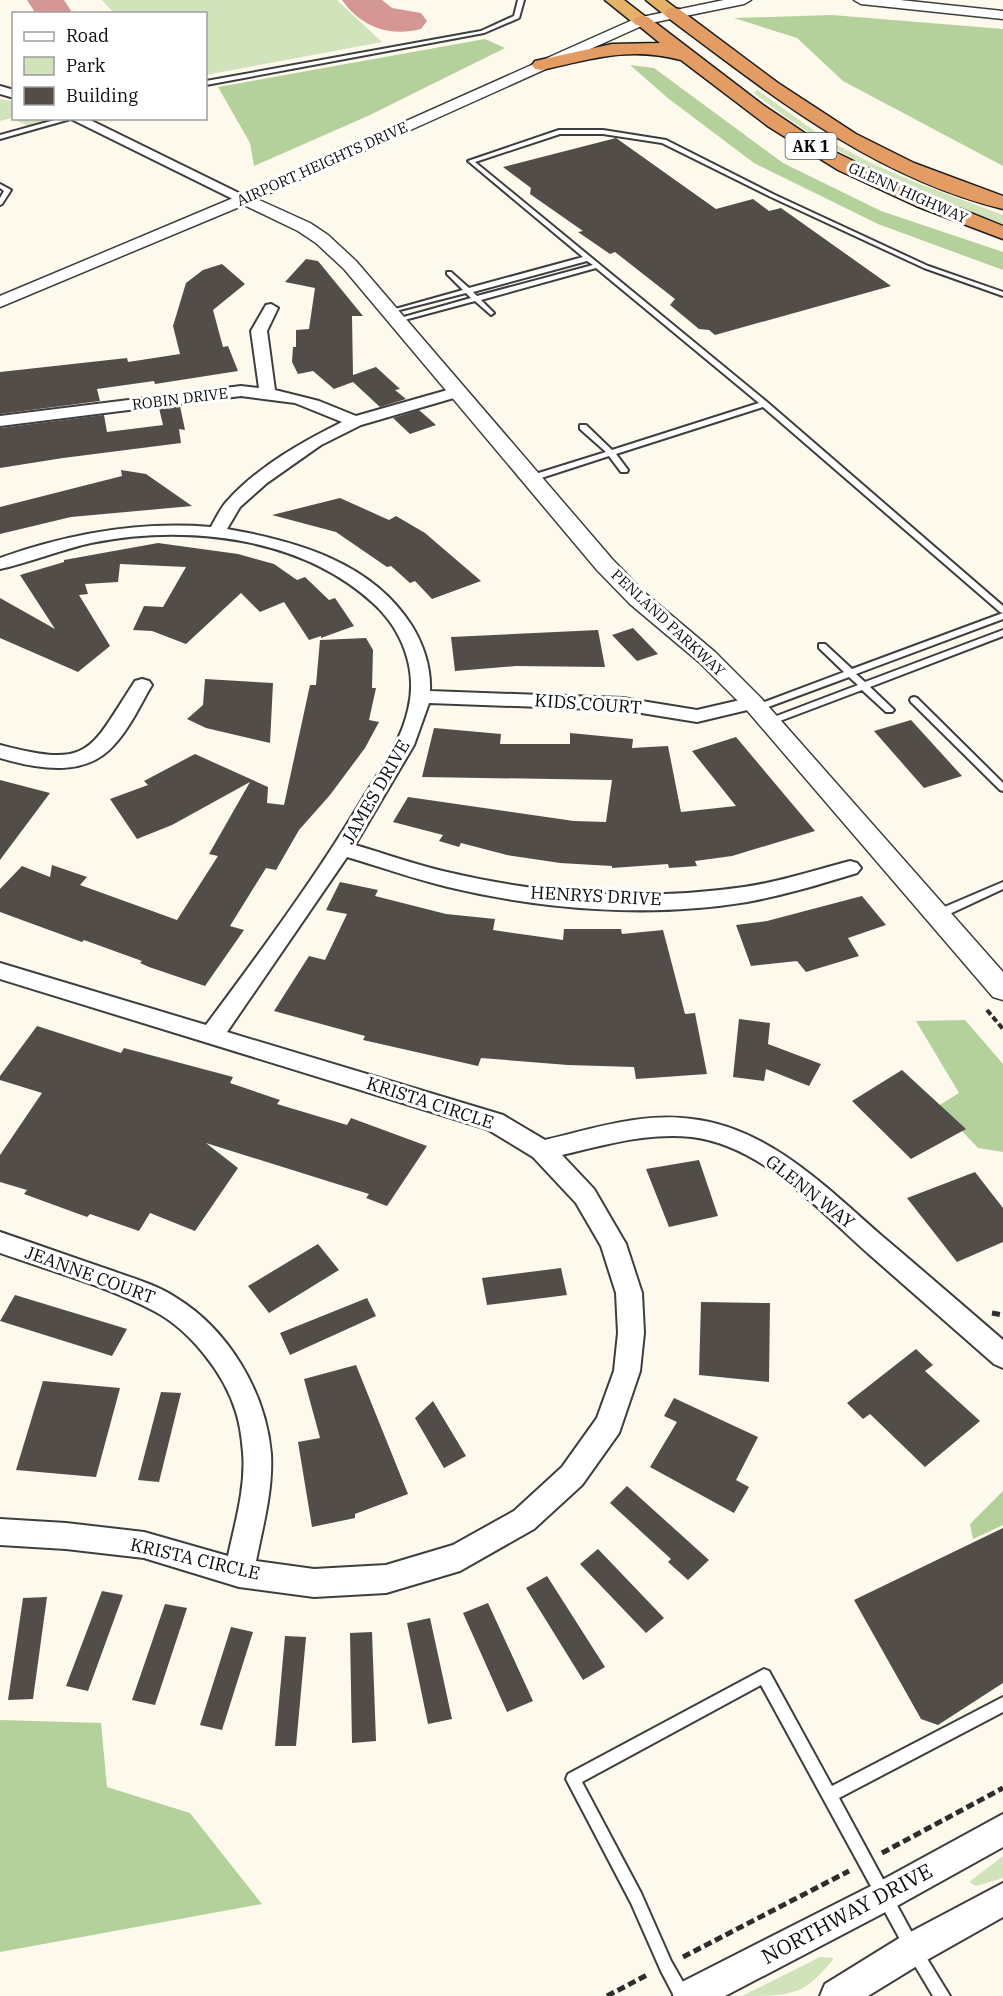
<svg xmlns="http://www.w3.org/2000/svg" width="1003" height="1996" viewBox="0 0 1003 1996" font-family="'IBM Plex Serif',serif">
<rect width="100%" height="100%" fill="#fdf9ec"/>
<path fill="#d0e3ba" d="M102,0H337L382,42L206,75V14L114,13Z
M757,90L826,139L869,162L912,181L1003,215V224C913,193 829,153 754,93Z
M0,99L13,101L14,118L52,120L30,127L11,118L0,121Z
M1003,1856V1878L976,1886L969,1882Z
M820,1957L834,1958C805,1996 790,1996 742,1996Z"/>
<path fill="#b5d19b" d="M832,15L1003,29V166L843,81L797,38L734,18Z
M485,39L505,48L370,115L254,166L250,143L218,87Z
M630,65L654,68L783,163L881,211L1003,252V270L878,224L754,163L669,99Z
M965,1020L1003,1064V1152L978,1148L938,1106L959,1093L916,1021Z
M1003,1491V1525L973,1539L970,1524Z
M0,1720L101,1723L107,1787L190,1813L262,1904L0,1952Z"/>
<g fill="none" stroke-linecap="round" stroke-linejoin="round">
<path fill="#d49794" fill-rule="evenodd" d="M27,0H64L73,14H36Z
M342,0H382L392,8L421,13L427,21L421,29C389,37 361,27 342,0Z"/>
</g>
<path fill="#524d49" d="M616,138L716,209L753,199L769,211L781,208L891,286L715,335L709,330L699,329L670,305L675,299L615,252L610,254L578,232L583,231L530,194L531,188L503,167Z
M306,259L318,261L363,316H352L353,375L376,367L400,389L395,390L406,399L380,407L353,382L334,389L313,371L298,374L292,362L293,347H296V330L309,329L315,288L285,282Z
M222,264L245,284L213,310L223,347L228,346L238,371L155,384L154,381L97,389L100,401L0,414V372L127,358L128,362L180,354L173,326L186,283L203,270Z
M180,406L185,430L179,429L181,443L63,458L0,468V428L104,415L107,432L163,425L159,408Z
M419,410L436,425L410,434L393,418Z
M121,470L146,474L192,506L71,517L0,534V507L122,476Z
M340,498L389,520L396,516L425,533L481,581L432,599L415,581L410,583L391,566L387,567L336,532L272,515Z
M158,543L238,554L274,564L297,580L305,577L329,600L335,598L354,626L321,638V636L309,640L284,602L260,612L241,593L186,644L152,631L133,630L144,606L163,607L186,567L120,564L118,582L85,584L88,594L79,595L110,646L78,672L0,638V598L55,629L20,575L64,562V560Z
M633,628L658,654L637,661L612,635Z
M598,630L605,667L516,666L455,671L451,637Z
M366,638L373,650L372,688H376L369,720L379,722L365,748L330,795L299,830L276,870L266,868L230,926L244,930L205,986L149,967L140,963L142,961L84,940L82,942L0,912V889L22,866L50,877L52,865L87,877L80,885L177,920L218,856L209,854L250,782L172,825L137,839L110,799L148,785L144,781L195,754L268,787L267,803L284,805L310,685H316L320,640Z
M205,679L273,683L270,743L206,728L187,719L203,705Z
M911,720L962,776L924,788L874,731Z
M434,728L501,734L500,744H570V733L633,739L632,748L668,746L681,812L736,806L692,751L736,737L815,831L732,856L695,861L697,866L669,868L668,864L612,868V866L560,863L507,855L461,843L459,847L439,841L443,835L393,822L408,797L574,821L606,822L612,780L422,777Z
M0,780L50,793L0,860Z
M340,882L378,890L375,896L446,914L495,919L493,930L563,940L564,929H621L622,934L663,930L685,1014L695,1013L707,1074L636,1079L634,1067L568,1065L481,1058L478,1066L363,1040L365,1036L274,1011L309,956L325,960L347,914L326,910Z
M862,896L886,925L848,938L859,956L806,972L797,961L751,966L736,925L767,921Z
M739,1019L770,1023L768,1044L821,1064L809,1086L766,1069L764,1081L733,1077Z
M37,1026L121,1053L124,1048L233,1077L230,1083L280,1100L277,1104L347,1125L351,1118L427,1146L387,1206L366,1198L369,1194L206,1143L238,1168L195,1231L150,1213L139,1231L90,1214L87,1217L24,1194L27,1190L0,1182V1155L42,1093L0,1080V1076Z
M902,1070L966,1129L911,1159L852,1101Z
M699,1160L718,1216L669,1227L646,1169Z
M975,1172L1003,1208V1242L957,1262L907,1198Z
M318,1244L339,1270L269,1313L248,1286Z
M561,1268L567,1295L487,1305L482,1278Z
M15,1295L127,1329L112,1356L0,1321Z
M367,1298L376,1316L290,1355L280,1333Z
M701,1302L770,1303L769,1382L699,1375Z
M916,1349L933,1365L925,1371L980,1421L925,1467L870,1414L863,1419L847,1403Z
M356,1365L408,1494L355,1514V1518L312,1527L298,1442L320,1438L304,1379Z
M43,1381L120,1388L96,1477L16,1470Z
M161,1392L181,1393L159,1482L138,1480Z
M674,1398L758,1437L736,1480L749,1487L734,1513L650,1467L677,1422L664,1416Z
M433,1401L466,1456L444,1468L415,1418Z
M627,1486L709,1560L688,1580L668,1562L671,1559L610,1503Z
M1003,1528V1683L938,1725L921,1719L854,1600Z
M598,1549L664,1618L646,1633L580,1564Z
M547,1576L605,1667L583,1680L526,1588Z
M102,1591L123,1595L88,1691L66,1686Z
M47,1597L33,1699L8,1700L23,1598Z
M488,1603L533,1701L507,1712L463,1613Z
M165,1604L187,1608L155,1705L132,1700Z
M430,1618L452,1719L428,1724L407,1623Z
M231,1627L253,1632L222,1730L200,1725Z
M372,1632L376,1741L352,1743L350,1633Z
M285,1636L306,1637L296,1746H275Z"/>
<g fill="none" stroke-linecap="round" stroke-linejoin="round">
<g stroke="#3e3e3e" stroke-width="4">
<path id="service" d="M518,0H524L519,18L484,33L206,85V81L481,31L514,16Z
M62,118H74L0,139V135Z
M559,130H603L666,140L775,195L928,266L1003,292V296L924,268L771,197L662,143L603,134H560L475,162L767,402L1003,606V613L1000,612L763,407L616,454L628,470L627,472H621L609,456L535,480H529V476L606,452L580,429V425H586L612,450L759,403L596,268L481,300L494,313L491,315L475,301L397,322L393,320L471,298L466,293L388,313V311L463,290L447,274V272H451L469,288L583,257L468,161ZM587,261L593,265L477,296L473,292Z
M0,184L11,190L2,204L0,205V198L4,191L0,188Z
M1003,613V619L856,674L865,682L1003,630V636L870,687L892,708L894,710L892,712H886L862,690L772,724H766L764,722L766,720L858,685L849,677L760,710H754L752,708L754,706L844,672L819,648V644H825L852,669Z
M914,697L917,698L1003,783V791L1000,790L911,702L910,700L911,698Z
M1003,882V889L943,917L939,918L934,914L935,911Z
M764,1669L769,1671L832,1786L1003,1697V1712L839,1798L918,1944L950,1996H933L908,1954L761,1685L582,1782L641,1893L671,1961L691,1996H674L661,1971L631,1903L566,1779L568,1774Z"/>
</g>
<g stroke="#3e3e3e" stroke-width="4">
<path id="minor" d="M0,86L14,90V98L0,94Z
M69,118H86L251,199L249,202H239Z
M271,304L278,308L267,331L275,390L319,401L356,416L458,387L466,392L464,395L361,425L321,445L267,483L240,507L227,529C296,541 372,562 412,626C424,646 431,668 430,691L623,698L697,710L753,697L760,699L763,703L760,707L697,722L623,710L429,703L414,745L355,845C386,854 416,865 447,872C542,895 647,901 744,887C780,882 815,870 850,861L857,863L861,868L857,873C821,884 785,895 747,902C650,918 544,910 448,887C414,879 381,867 347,857L227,1032L503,1115L545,1140C592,1129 643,1112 692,1119C769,1128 827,1188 882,1236C923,1271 963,1305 1003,1340V1368L994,1364C953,1328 912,1292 871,1256C820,1211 763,1146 692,1137C648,1132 604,1145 562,1155L594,1189L626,1244L642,1293L644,1333L640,1371L619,1433L582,1485L534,1529L460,1571L386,1593L314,1597L239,1587L144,1558L66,1549L0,1545V1519L66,1523L144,1532L228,1556C235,1523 246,1487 243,1452C242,1440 240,1424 236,1412C225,1374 189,1329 154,1311C106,1286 51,1271 0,1253V1232C36,1244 71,1257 107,1269C129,1277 155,1284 175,1297C228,1329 266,1392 271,1454C273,1490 263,1526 256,1561L314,1569L386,1565L453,1545L514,1511L562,1467L597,1418L614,1371L618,1333L616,1293L601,1246L576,1203L533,1157L487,1129L0,979V963L206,1025C261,951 316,877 363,798C380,770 401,742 408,710C418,671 403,630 373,603C300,536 185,524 91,543C60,550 31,562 0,569V558C68,534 138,521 211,527C216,518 221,507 228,500C259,466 302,442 342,422L295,403L241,396L0,426V416L241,386L259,388L251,331L266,305Z
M142,679L149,681L152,685C140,705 130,728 114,745C85,778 38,769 0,758V745C92,769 89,751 135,681Z
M1003,1814V1847L895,1907L725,1996H673L678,1984L873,1885Z
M1003,1883V1917L925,1961L868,1996H820L825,1984L901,1937Z"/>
</g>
<g stroke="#3e3e3e" stroke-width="3">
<path id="tertiary" d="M724,0H751L744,4L646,24L257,199L310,223L328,235L356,261L613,560L646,594L715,652L761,698L1003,972V1000L993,997L745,708L699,662L630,604L597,570L344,269L316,243L298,231L244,205L0,307V296L238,196L637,18Z
M854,0H900L1003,11V19L861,4Z"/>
</g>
<g stroke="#1c1c1c" stroke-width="3">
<path id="trunk" d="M605,0H624L651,21L648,25H636Z
M646,0H665L682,13L679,17H667Z"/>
</g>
<g stroke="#1c1c1c" stroke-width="3">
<path id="motorway" d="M673,8L679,9L778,83L856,134L914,163L1003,196V209C873,177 771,95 667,17L664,13L667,9Z
M642,16L648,17L763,105L827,148L904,186L1003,226V239L916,206L838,170L769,127L681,60C628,46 592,59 541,70L535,69L532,65L535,61L612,44L660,43L633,21L636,17Z"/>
</g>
<path stroke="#2d2d2d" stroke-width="4" stroke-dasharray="6 3" stroke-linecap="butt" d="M987,1010L1003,1029"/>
<path stroke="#2d2d2d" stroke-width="5" stroke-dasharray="8 4" stroke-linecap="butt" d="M992,1313L1003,1315
M882,1853L1003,1788
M683,1957L849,1871
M607,1996L649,1974"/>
<use href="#service" fill="#fff" fill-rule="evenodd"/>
<use href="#minor" fill="#fff" fill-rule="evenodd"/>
<use href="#tertiary" fill="#fff" fill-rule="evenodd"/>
<use href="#trunk" fill="#e6b26a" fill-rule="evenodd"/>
<use href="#motorway" fill="#e39c64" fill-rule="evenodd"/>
</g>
<g text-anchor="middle" stroke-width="6" stroke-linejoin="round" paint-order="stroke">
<g font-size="15" fill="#0b0b0b" stroke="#fff">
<text transform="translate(322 164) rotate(-24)" y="5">AIRPORT HEIGHTS DRIVE</text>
<text transform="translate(908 193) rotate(24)" y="5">GLENN HIGHWAY</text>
<text transform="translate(180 399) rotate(-7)" y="5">ROBIN DRIVE</text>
<text transform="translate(668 623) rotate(43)" y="5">PENLAND PARKWAY</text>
</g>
<rect fill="#fff" stroke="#545454" stroke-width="1.5" x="785.5" y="133" width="51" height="26" rx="4.5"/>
<g font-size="16" font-weight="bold" fill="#0b0b0b">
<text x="811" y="152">AK 1</text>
</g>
<g font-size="18" fill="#0b0b0b" stroke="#fff">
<text transform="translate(588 704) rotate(4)" y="6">KIDS COURT</text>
<text transform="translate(376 792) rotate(-60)" y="6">JAMES DRIVE</text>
<text transform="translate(596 896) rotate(3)" y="6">HENRYS DRIVE</text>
<text transform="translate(430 1103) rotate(18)" y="6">KRISTA CIRCLE</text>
<text transform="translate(810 1192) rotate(38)" y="6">GLENN WAY</text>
<text transform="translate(90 1275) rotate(20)" y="6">JEANNE COURT</text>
<text transform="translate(195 1559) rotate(13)" y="6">KRISTA CIRCLE</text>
</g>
<g font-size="21" fill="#0b0b0b" stroke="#fff">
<text transform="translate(847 1914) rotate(-28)" y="7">NORTHWAY DRIVE</text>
</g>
</g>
<rect x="12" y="12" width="195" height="108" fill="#ffffff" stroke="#9d9d9d" stroke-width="1.5"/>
<rect x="24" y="32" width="30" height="9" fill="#ffffff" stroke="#9d9d9d" stroke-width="1.5"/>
<text x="66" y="42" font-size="18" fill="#0b0b0b">Road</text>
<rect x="24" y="57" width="30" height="18" fill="#d0e3ba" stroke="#9d9d9d" stroke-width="1.5"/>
<text x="66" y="72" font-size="18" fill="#0b0b0b">Park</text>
<rect x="24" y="87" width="30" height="18" fill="#524d49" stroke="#9d9d9d" stroke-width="1.5"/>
<text x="66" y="102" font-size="18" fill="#0b0b0b">Building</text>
</svg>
